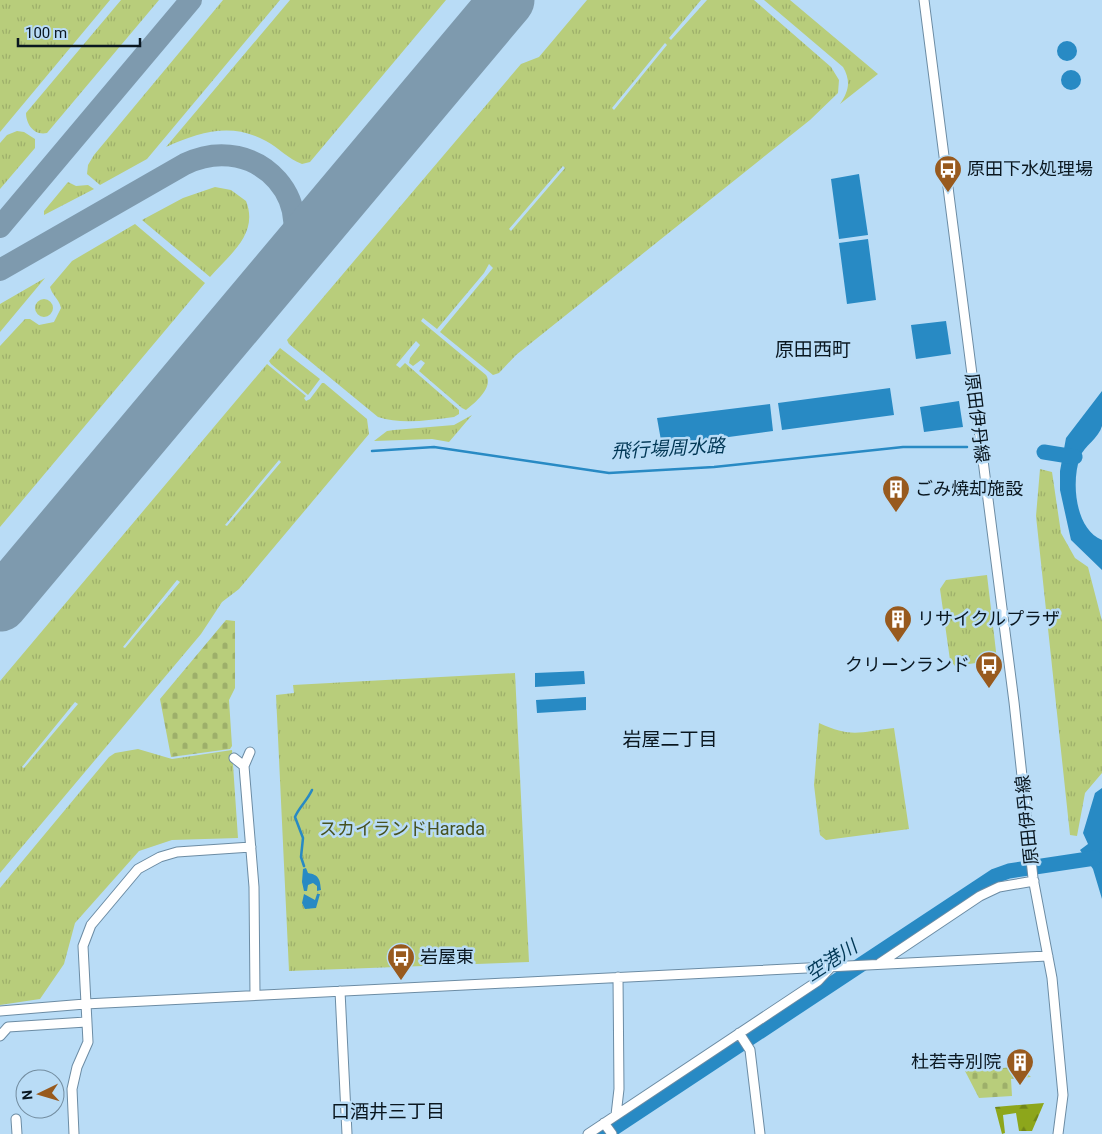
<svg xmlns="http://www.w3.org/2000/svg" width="1102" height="1134" viewBox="0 0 1102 1134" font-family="Roboto,'Noto Sans JP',sans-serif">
<defs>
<pattern id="grass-tufts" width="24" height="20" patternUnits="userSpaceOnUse" patternTransform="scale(1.25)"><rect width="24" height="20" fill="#b8cd7b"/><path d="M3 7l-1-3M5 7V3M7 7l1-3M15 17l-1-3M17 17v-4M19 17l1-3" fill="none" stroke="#9daf6a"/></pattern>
<pattern id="forest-firs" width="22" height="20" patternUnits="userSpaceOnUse" patternTransform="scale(1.25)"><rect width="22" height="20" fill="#8da61b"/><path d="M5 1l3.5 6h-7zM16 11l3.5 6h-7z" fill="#718618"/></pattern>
<pattern id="cemetery-stones" width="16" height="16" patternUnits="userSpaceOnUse" patternTransform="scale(1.25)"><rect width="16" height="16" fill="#b8cd7b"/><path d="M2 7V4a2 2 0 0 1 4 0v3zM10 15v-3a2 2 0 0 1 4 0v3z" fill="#9daf6a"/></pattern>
</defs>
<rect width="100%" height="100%" fill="#b9dcf6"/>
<path fill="url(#grass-tufts)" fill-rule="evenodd" d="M0,0H110L0,132Z
M121,0H159L47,133C34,136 26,124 26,113Z
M223,0H280L147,159L100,185L87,174L88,165L94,155Z
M290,0H446L310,162L302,164C288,159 279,148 266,141C231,122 200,132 166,147Z
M587,0H701L669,38L671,40L707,0H754L831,67L839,80L838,93L810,120L516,355L499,373L493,375L440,332L493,268L489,264L484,273L437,329L423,318L421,321L486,375C494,387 475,403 466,410L462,408L419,371L425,363L421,360L413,366L409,363L410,358L420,345L416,341L396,365L400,368L405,363L459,410V414L454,417C429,420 402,425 378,417L289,344L287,340L521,64L539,57ZM665,43L667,45L614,110L612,108ZM563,166L565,168L511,231L509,229Z
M764,0H790L878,74L840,104C849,91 851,81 843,67Z
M17,131L24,132L35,139V148L0,189V143L7,135Z
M68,182L76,186L88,185L94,189L44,215V211Z
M215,187L231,190L246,201C259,234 230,254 210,277L142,220L183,198Z
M135,224L205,283L0,527V346L25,319H30L39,325L54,322L61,308C59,299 52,295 50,287L72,261Z
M45,278L0,332V304Z
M35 308a9 9 0 1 1 18 0a9 9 0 1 1-18 0Z
M280,348L320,379L308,395L271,364L269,361Z
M267,364L306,396L304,398L306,401L310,399L322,383H324L367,419L369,434L239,589L222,602L201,634L0,873V681ZM279,460L281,462L227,526L225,525ZM177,580L180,582L125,648L123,647ZM75,702L78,704L24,768L22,767Z
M472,415L449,442L432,439L374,441L387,431L394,430L454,425Z
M1040,469L1052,472L1061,533L1075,558L1088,567L1102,621V773L1085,793L1077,836L1070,835L1036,516Z
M987,575L997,660L955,666L950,660L940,589L946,580Z
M515,673L529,962L289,971L276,695L294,693L293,685Z
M819,723C851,738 860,732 894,728L909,829L826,840L820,835L814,785Z
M138,749L172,759L232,750L238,838L172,840L139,851L75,923L64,964L40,999L0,1005V888L109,757L115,753Z"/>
<path fill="url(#forest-firs)" d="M1044,1103L1032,1131H1019L1016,1113L1003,1115L1005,1133L1002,1134L995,1107Z"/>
<path fill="url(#cemetery-stones)" d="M226,620L235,621V688L229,700L232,746L230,749L171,757L160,699Z
M1026,1066L1023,1070L1031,1077L1011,1079L1012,1096L979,1098L965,1071Z"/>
<path fill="#288ac4" d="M1057 51a10 10 0 1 1 20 0a10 10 0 1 1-20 0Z
M1061 80a10 10 0 1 1 20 0a10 10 0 1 1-20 0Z
M859,174L868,235L839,239L831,179Z
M868,239L876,300L847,304L839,243Z
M946,321L951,354L916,359L911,325Z
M890,388L894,415L782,430L778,403Z
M1102,391C1102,401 1102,416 1102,426C1099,438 1084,446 1080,457C1071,482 1075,529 1102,540V570L1071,540L1060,490V471L1066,438Z
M959,401L963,427L924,432L920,407Z
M770,404L773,431L662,446L657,418Z
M584,671L585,684L535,687V673Z
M586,697V710L537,713L536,700Z
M1102,788V899L1093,869L1080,850L1088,844L1083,833L1095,793Z
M306,868L308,873C319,875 320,879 321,890L317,891V886L313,883L308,885L307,891H304L302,882L303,869Z
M304,894L315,900L317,894H320L316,908L305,909L302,903Z"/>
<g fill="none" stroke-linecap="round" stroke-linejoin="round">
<path stroke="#288ac4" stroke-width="2.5" d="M372,451L434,447L609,473L714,467L903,447H967
M304,866L301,857L303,838L295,817C299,807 307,801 312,790"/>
<path stroke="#288ac4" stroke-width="15" d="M1044,452L1075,457
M605,1134L995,876L1009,871L1095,858"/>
<path stroke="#7e9aae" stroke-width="22" d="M479,33L501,0
M0,227L191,0
M0,270L185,164C258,129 327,206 278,273"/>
<path stroke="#7e9aae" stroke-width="55" d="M0,604L507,0"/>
<g stroke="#6c8ca4" stroke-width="11">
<path id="minor" d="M924,0L1014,702L1033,878L1052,978L1063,1095L1058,1134
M250,752L244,766L254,887L255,995
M234,758L244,766
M880,963L980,896L999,887L1034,881
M340,991L347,1134
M0,1011L85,1004L1048,956
M739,1033L750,1050L760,1134
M0,1036L8,1027L86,1022
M616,1115L619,1089L618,977
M16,1119L17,1134
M604,1123L612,1134
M74,1134L72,1089L77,1067L88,1042L83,946L91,925L138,869L160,857L177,852L251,847
M588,1134L818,981L831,967"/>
</g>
<use href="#minor" stroke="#fff" stroke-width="9"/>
</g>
<defs>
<g id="bus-pin" transform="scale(1.4375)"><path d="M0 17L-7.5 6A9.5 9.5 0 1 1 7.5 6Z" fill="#985a1e" stroke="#b9dcf6"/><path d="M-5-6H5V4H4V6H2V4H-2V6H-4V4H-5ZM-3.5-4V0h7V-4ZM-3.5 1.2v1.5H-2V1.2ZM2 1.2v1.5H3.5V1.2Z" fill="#fff"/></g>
<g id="building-pin" transform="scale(1.4375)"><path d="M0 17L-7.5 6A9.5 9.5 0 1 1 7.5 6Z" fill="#985a1e" stroke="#b9dcf6"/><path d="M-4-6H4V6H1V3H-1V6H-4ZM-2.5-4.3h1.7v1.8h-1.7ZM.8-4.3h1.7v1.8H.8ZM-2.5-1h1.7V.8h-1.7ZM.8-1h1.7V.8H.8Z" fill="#fff"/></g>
</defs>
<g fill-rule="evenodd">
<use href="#bus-pin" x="948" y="169"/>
<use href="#building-pin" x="896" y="489"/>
<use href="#building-pin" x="898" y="619"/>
<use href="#bus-pin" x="989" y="665"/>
<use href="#bus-pin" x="401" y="957"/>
<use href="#building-pin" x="1020" y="1062"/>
</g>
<g text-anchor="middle" stroke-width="5" stroke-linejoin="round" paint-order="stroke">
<g font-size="18" fill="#0a1720" stroke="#b9dcf6" text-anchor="start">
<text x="967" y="175">原田下水処理場</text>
<text x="915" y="495">ごみ焼却施設</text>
<text x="917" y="625">リサイクルプラザ</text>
<text x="970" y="671" text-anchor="end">クリーンランド</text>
<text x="420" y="963">岩屋東</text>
<text x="1001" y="1068" text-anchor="end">杜若寺別院</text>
</g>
<g font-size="18" fill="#0a1720" stroke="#b9dcf6">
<text transform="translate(977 418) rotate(83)" y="6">原田伊丹線</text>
<text transform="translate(1027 820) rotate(-96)" y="6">原田伊丹線</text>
</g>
<g font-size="18" fill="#475220" stroke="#b9dcf6">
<text x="402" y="835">スカイランドHarada</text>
</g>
<g font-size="19" fill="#0a1720" stroke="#b9dcf6">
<text x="813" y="356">原田西町</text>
<text x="670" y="746">岩屋二丁目</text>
<text x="388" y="1118">口酒井三丁目</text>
</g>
<g font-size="19" font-style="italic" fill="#003755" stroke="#b9dcf6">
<text transform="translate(668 448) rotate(-3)" y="7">飛行場周水路</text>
<text transform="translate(831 960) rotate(-33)" y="7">空港川</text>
</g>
</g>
<g transform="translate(40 1094) rotate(265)"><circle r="24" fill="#b9dcf6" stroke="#738da0"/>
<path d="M0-4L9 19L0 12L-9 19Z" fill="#985a1e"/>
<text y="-8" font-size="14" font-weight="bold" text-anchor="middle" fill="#0a1720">N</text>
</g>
<path d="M18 38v8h122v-8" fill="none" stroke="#0a1720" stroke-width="2.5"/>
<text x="25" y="38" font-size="15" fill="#0a1720" stroke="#b9dcf6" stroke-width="4" paint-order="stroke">100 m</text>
</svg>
